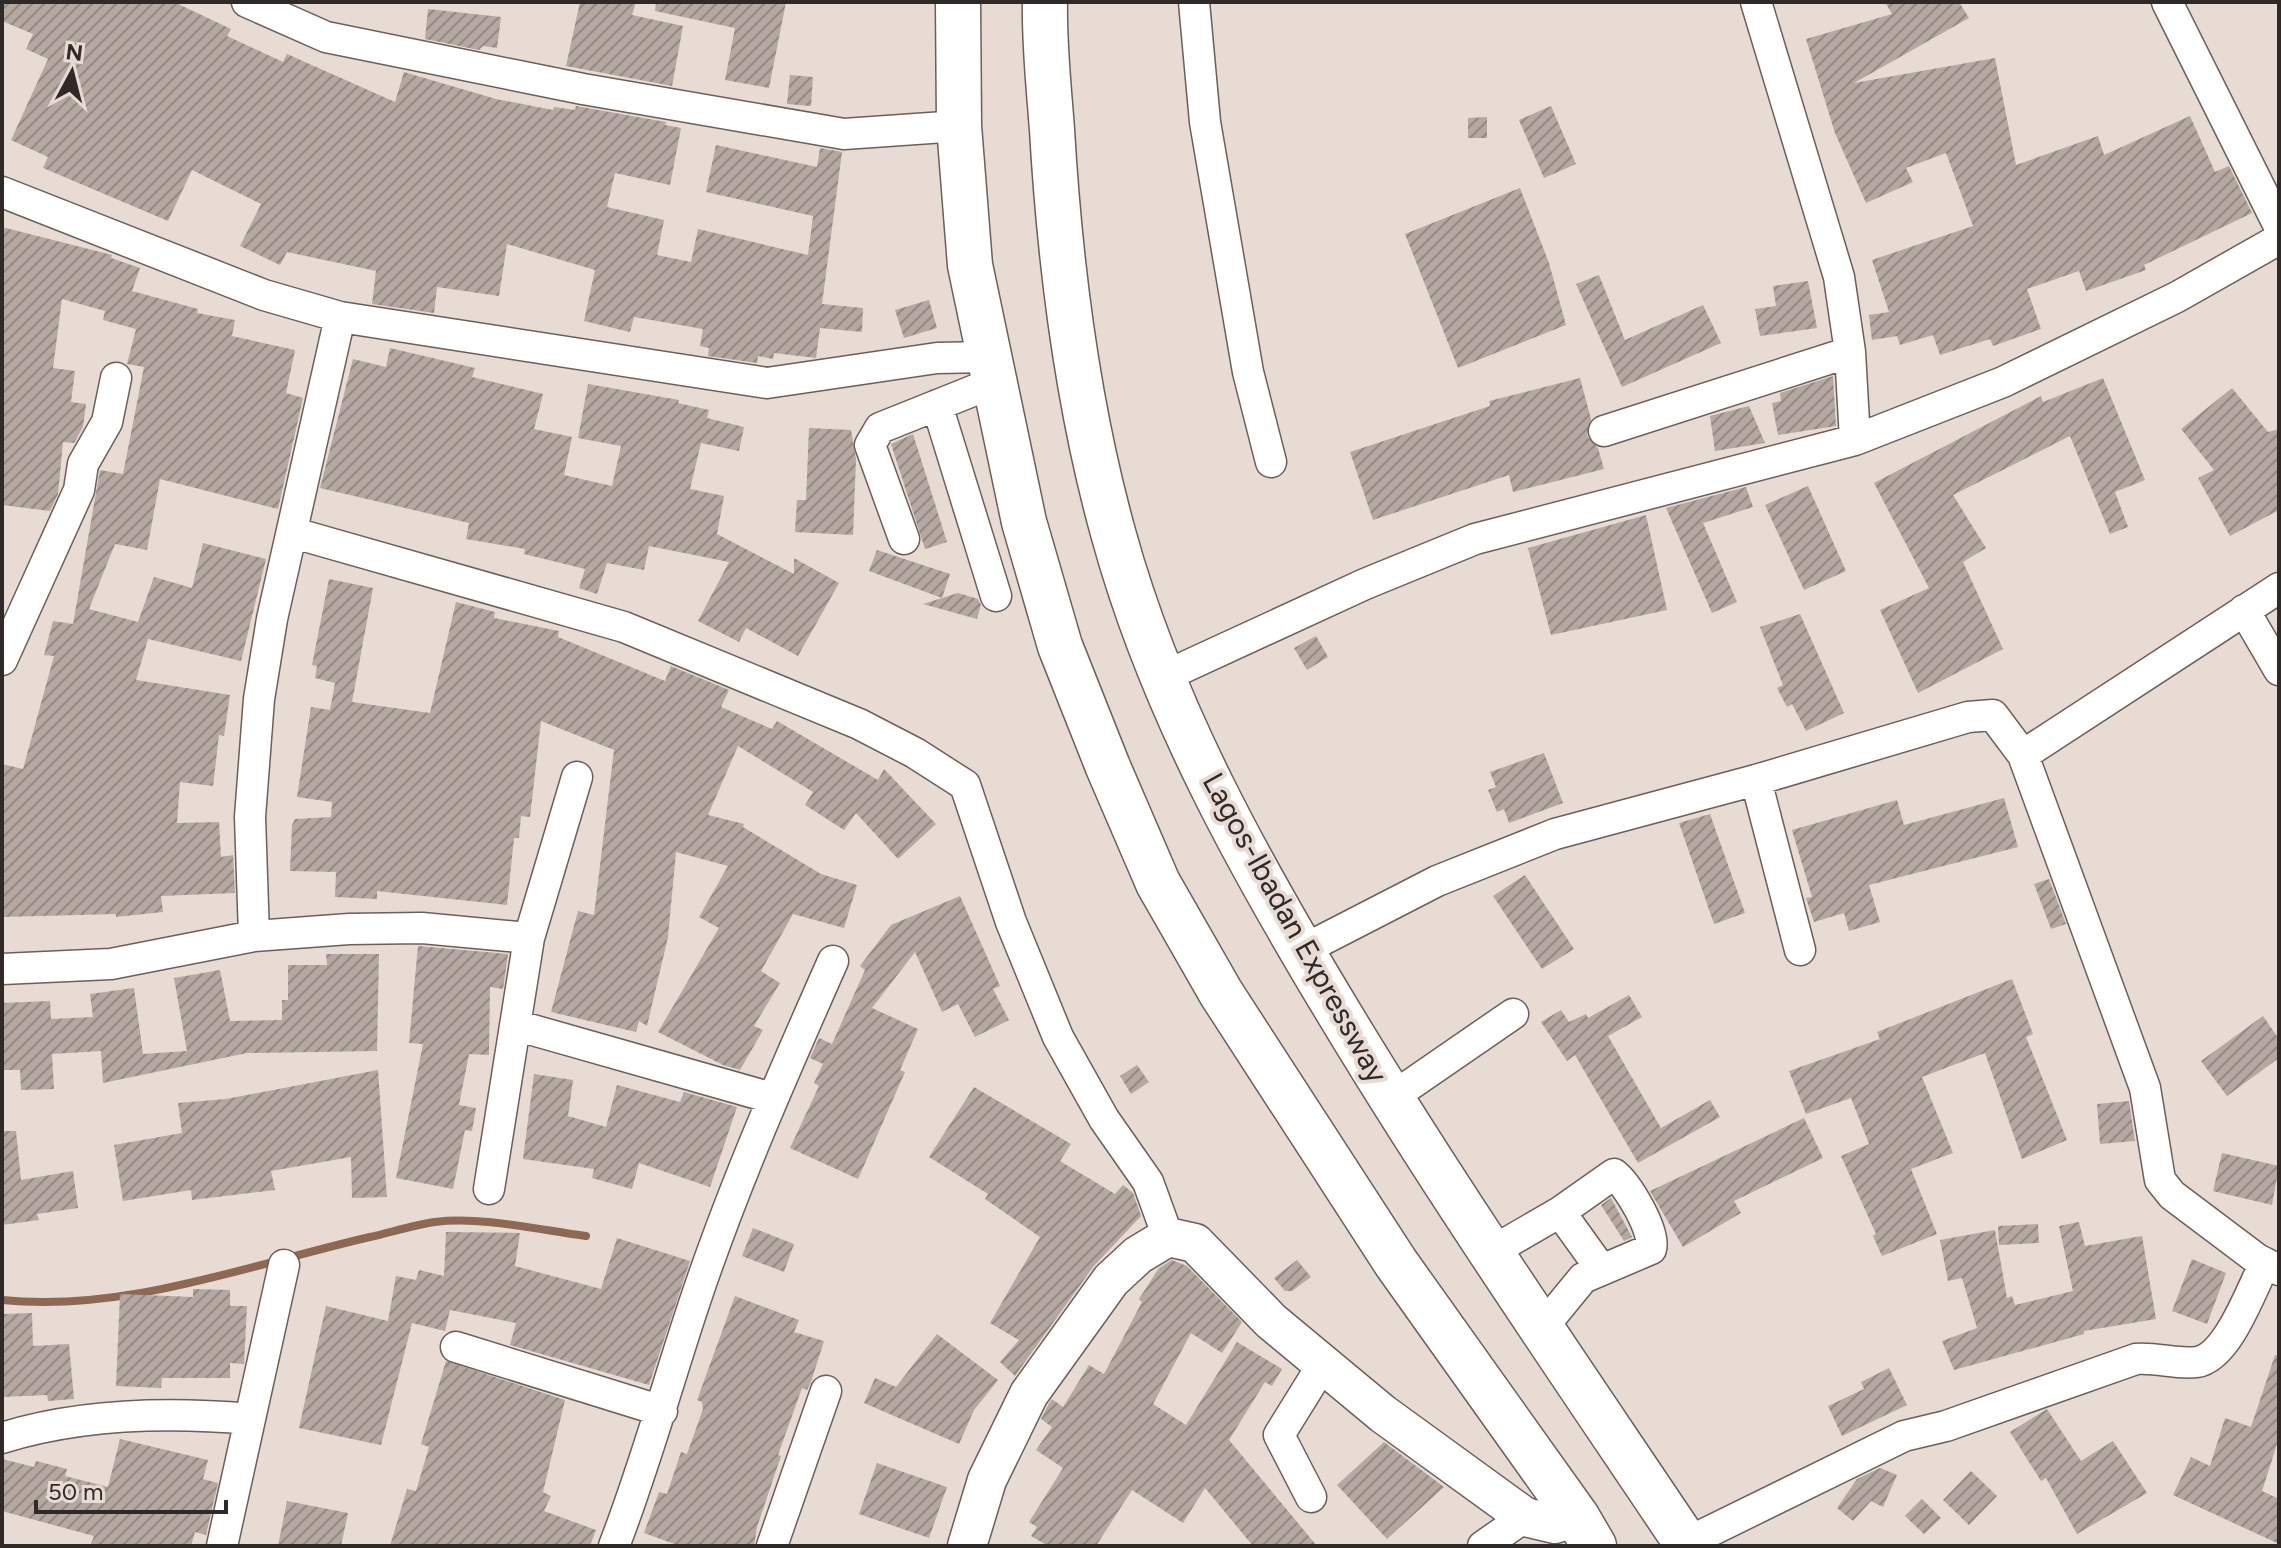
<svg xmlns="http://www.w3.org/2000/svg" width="2281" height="1548" viewBox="0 0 2281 1548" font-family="Figtree,sans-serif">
<defs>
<pattern id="building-hatch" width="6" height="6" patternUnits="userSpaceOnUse" patternTransform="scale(2)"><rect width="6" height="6" fill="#b4a8a1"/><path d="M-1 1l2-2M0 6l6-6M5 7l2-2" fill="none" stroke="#938983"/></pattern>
</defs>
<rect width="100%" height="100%" fill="#e8dbd4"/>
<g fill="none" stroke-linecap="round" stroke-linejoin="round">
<path stroke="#8e6853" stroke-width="8" d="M2,1300C124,1313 252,1264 370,1237C392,1232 414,1225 435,1222C481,1216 540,1230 586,1236"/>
</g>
<path fill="url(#building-hatch)" d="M2,2H174L231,29L227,36L283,62L287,54L395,102L404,72L496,99L553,110L554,107L575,110L576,106L666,122L665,125L681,128L670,185L615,173L607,207L664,220L657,255L691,262L698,229L808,255L813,216L706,192L716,145L817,167L820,148L842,152L822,304L863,308L862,332L820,328L816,358L774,353L773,359L758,356L757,363L708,356L709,348L700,346L703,329L634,317L630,332L584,321L595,270L507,244L499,296L437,287L434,313L372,304L376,271L287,252L280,265L240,246L261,204L192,170L168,221L43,168L48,157L11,140L48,59L26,49L33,34L2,21Z
M580,2H636L632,15L683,26L672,86L566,66Z
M656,2H786L769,88L725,80L735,28L655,11Z
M1885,2H1959L1969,18L1854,83L1995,58L2016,165L2098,136L2104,155L2190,116L2215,172L2229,166L2252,213L2144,265L2146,270L2086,291L2079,271L2027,289L2041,329L1993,346L1990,339L1940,355L1933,335L1900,345L1897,336L1872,340L1869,315L1889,312L1872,260L1973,226L1946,153L1906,168L1913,182L1866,203L1835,133L1806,39L1892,14Z
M428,9L501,17L497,48L483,46L479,50L425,39Z
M790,75L813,77L811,106L787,104Z
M1551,106L1576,164L1544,178L1519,120Z
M1487,117V138H1468V118Z
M1520,188L1549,263L1566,325L1458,368L1405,234Z
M2,227L112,255L111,258L140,268L132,291L198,309L197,313L235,320L232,336L295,350L286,393L303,398L278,509L160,479L147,550L115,544L89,609L138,622L154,577L192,588L203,543L266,559L241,661L148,639L136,680L230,695L224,736L219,735L213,786L180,782L177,823L219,822L221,857L233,855L235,893L161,896L163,912L116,917V914L3,917L2,764L23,769L54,656L44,655L53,621L73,624L100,470L123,474L144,367L127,364L136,329L103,320L105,311L62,299L53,368L75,371L71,402L86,404L83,427L74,443L63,442L58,494L50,511L2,505Z
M1599,275L1625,340L1703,305L1721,343L1622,387L1576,284Z
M1808,281L1817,328L1760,336L1755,309L1776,306L1773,286Z
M929,300L937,328L904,338L895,310Z
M390,348L475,368L472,377L543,394L534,429L572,437L564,475L612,486L621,446L578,438L588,384L679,400L678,403L709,410L707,418L744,427L739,451L701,443L690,489L724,496L717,534L794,574V558L839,583L798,656L746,628L739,642L698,621L729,562L649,546L644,570L607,563L597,594L579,588L585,569L524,554L525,549L466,539L469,523L320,488L353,359L386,367Z
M1833,376L1836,426L1778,435L1772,403L1781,401L1780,393Z
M1580,378L1591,419L1587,436L1598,448L1604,469L1513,492L1509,475L1373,520L1350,452L1490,406L1489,401Z
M2103,378L2145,480L2115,492L2128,527L2110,534L2070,436L1953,495L1986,548L1963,562L2003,649L1918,693L1880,610L1929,588L1874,483L2041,396L2043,402Z
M2232,388L2268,432L2279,429V510L2230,536L2198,478L2214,470L2181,429Z
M1749,406L1765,443L1715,451L1710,416Z
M809,428L851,430L856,459L853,535L795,532L797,500H806Z
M913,434L947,542L925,549L891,444Z
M1808,486L1846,571L1804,590L1765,505Z
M1746,487L1753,507L1703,523L1737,602L1712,613L1666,508Z
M1646,515L1667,610L1551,635L1528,548Z
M877,550L950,574L942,598L958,593L978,599L981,605L977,619L923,604L942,598L869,571Z
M329,579L373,588L352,702L430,713L456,602L495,612L494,618L559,631L558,637L665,681L671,666L729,690L721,707L772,729L777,721L878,780L884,769L936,824L898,859L856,813L844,830L805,805L813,792L738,746L708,815L744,824L743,827L821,874L857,885L844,928L793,914L761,971L780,983L754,1026L763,1030L740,1070L723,1065L658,1032L719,928L699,917L728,866L676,852L668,937L647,1026L639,1021L636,1032L551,1012L578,911L594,915L614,750L541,721L530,817L521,816L519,838H514L507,905L377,891V899L335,897L336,872L290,871L292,825L295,819L331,817L332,802L297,797L311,707L330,710L335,683L315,678L317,666L312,665Z
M1800,614L1844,713L1806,731L1792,704L1787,707L1777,688L1783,685L1760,627Z
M1316,636L1328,657L1307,670L1294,648Z
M1544,753L1563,803L1509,823L1504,809L1497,812L1488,790L1496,787L1490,772Z
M2004,798L2018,847L1869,885L1880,922L1849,931L1844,913L1814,922L1806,898L1812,897L1792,830L1897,800L1904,825Z
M1710,814L1745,913L1714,924L1679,823Z
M1525,875L1574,949L1542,969L1493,896Z
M2049,879L2066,924L2051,929L2034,884Z
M960,896L1000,986L993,989L1009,1020L975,1037L958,1004L942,1012L915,952L872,1008L918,1029L900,1070L905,1072L858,1179L790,1148L819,1086L814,1083L823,1064L810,1058L819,1038L832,1044L865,970L860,966L891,925Z
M418,946L508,954L503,989L490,987L489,1055L469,1054L459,1105L476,1108L472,1131L465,1130L453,1189L396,1178L423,1044L409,1043Z
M326,954H379L377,1051L247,1053L103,1083L101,1051L52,1054L54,1089L21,1090L20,1070H2V1003L50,1001L51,1019L93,1017L90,994L134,988L143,1054L187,1051L174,978L220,970L230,1021L282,1020V1000H288V965H327Z
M2012,979L2033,1034L2026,1037L2067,1140L2022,1159L1985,1053L1922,1077L1953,1153L1911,1169L1937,1234L1882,1256L1873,1236L1876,1234L1841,1156L1869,1144L1851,1098L1806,1114L1789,1071L1880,1039L1877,1032Z
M1629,995L1642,1017L1608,1036L1661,1128L1710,1100L1720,1117L1638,1163L1575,1055L1567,1061L1541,1022L1561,1010L1569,1022L1586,1014L1588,1018Z
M2263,1016L2279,1039V1058L2227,1096L2201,1061Z
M1137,1065L1149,1082L1131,1094L1120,1076Z
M378,1070L387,1197L352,1198L351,1157L271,1171L275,1190L192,1200L191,1190L123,1201L114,1145L182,1133L178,1103L226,1099Z
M534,1074L573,1080L568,1116L606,1127L617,1085L680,1102L684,1092L737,1107L710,1187L639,1163L632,1189L592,1178L594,1169L523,1159Z
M974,1087L1071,1144L1060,1161L1115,1194L1123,1185L1133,1193L1141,1216L1093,1267L1015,1376L1000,1362L1019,1340L990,1323L1040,1237L985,1199L988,1194L929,1157Z
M2129,1101L2135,1141L2100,1144L2097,1104Z
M1804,1118L1823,1158L1734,1201L1741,1213L1683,1247L1650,1191Z
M2,1131H16L21,1180L73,1171L78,1208L37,1214L39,1220L2,1225Z
M2222,1153L2279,1166L2272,1205L2213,1191Z
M1611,1198L1632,1237L1624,1241L1601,1205Z
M2079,1222L2085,1246L2142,1236L2156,1319L2084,1331V1334L1954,1370L1942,1341L1977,1328L1962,1278L1948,1281L1940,1240L1995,1230L2007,1298L2012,1296L2015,1305L2073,1291L2059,1226Z
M2038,1224L2039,1243L1999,1245L1998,1226Z
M753,1228L794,1244L784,1272L742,1256Z
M446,1232L520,1233L515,1266L601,1289L617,1238L690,1261L649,1385L510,1345L516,1323L450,1310L445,1331L412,1323L381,1445L299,1428L326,1306L388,1321L396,1276L416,1280L419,1270L444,1276Z
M2192,1259L2226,1273L2207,1324L2172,1311Z
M1172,1260L1187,1266L1242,1322L1222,1353L1191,1333L1153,1404L1186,1425L1237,1342L1282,1369L1272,1386L1265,1382L1229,1440L1317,1546H1253L1205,1488L1183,1523L1132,1490L1096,1546H1048L1031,1536L1037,1527L1029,1522L1063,1468L1036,1450L1052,1427L1041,1419L1048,1405L1052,1399L1063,1407L1089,1365L1104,1374L1142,1302L1139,1299L1159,1268Z
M1297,1260L1311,1277L1292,1291H1285L1274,1278Z
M193,1289L230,1290V1306H247L244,1364L230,1363V1378H162L161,1388L116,1386L120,1294L193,1297Z
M735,1296L799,1320L794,1332L824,1341L811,1382L807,1390L802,1388L778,1455L781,1456L757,1527L754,1546H680L644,1533L659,1492L667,1494L681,1452L687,1454L703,1409L702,1402L697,1400Z
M32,1313L33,1346L69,1344L74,1399L48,1401L47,1395L2,1397V1314Z
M937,1334L998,1380L974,1410L959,1444L864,1403L875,1378L896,1387Z
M2275,1355L2279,1356V1438L2262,1491L2279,1499V1544L2173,1495L2191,1457L2210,1466L2225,1418L2251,1427Z
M446,1361L565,1400L543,1492L551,1496L544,1511L596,1530L590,1546H390L407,1489L416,1491L429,1447L421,1444Z
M1889,1368L1907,1405L1842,1436L1828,1406L1864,1389L1861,1382Z
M2047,1409L2081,1461L2113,1441L2147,1493L2077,1534L2046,1478L2041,1481L2010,1432Z
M120,1439L208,1460L203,1479L218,1483L206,1535L195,1532L191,1546H90L94,1536L2,1511V1459L34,1467L36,1461L67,1469L65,1476L108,1487Z
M1384,1442L1444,1487L1387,1539L1337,1485Z
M877,1463L947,1487L929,1538L859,1514Z
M1880,1468L1897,1475L1883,1507L1871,1501L1853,1521L1837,1508L1857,1479Z
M1971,1471L1997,1496L1969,1525L1943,1500Z
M1922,1499L1941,1518L1924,1534L1905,1516Z
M287,1501L348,1513L341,1546H278Z"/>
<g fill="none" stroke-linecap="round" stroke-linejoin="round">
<g stroke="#6b5f59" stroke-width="33">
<path id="minor" d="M247,2L326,37L583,89L844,134L959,126
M1194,2L1205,122L1248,372L1271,462
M1756,2L1839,277L1850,352L1855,440
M2167,2L2279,226
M2,192L264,295L340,317L767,383L937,358L989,357
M937,405L996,596
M1604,431L1850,352
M294,533L624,627L859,724L915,753L965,785L1011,922L1058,1037L1104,1119L1148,1182L1168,1237
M904,539L870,445L880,428L995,382
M2244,610L2279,670
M2,660L79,490L83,464L107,422L116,378
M1163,677L1365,584L1475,539L1855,440L2003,382L2177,297L2274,242L2279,235
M2023,755L2279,588
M1756,780L1800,950
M254,936L250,817L259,699L272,619L340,317
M1301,951L1437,881L1555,834L1756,780L1968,717L1993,715L2023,755L2145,1088L2160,1180L2172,1195L2257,1259L2279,1270
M2,969L111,964L254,936L349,929L422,928L529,938
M515,1025L772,1098
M1391,1098L1513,1014
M489,1189L529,938L577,777
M1560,1212L1601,1269
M1491,1252L1560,1212L1614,1174C1628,1185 1656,1232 1651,1249L1583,1278L1542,1328
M456,1347L662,1411
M2,1438C79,1414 170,1412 250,1419
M1311,1497L1279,1435L1323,1364
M1686,1543L1904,1436L1946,1426L2136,1359C2157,1357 2177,1365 2197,1362C2228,1357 2251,1290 2265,1263
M222,1546L284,1265
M614,1546C645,1466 667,1385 694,1304C733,1187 783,1074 833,961
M772,1546L826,1391
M1483,1546L1525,1517"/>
</g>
<g stroke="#6b5f59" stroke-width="41">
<path id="major" d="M967,1546L987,1480L1029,1394L1111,1280L1138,1255L1168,1237L1195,1243L1271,1321L1383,1414L1525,1517L1555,1524L1577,1517"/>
</g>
<g stroke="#6b5f59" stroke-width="47">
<path id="highway" d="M958,2L959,126L970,265L1024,522L1060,646L1108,767L1158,883L1221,993L1396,1263L1577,1517L1594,1546
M1045,2C1044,45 1049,88 1052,130C1060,267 1077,404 1114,536C1162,710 1252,870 1345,1023C1453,1201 1572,1373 1688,1546"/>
</g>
<use href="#minor" stroke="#fff" stroke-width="30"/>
<use href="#major" stroke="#fff" stroke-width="38"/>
<use href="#highway" stroke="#fff" stroke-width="44"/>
</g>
<g text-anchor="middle" stroke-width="8" stroke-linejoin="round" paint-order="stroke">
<g font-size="30" fill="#2f2a28" stroke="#e8dbd4">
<text transform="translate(1295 928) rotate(61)" y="10">Lagos-Ibadan Expressway</text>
</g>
</g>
<rect width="2281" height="1548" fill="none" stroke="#2f2a28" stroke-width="8"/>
<g transform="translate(72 72) rotate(7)" stroke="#e8dbd4" stroke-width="6" paint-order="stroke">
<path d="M0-6L14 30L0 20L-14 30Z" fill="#2f2a28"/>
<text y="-12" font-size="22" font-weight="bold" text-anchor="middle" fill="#2f2a28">N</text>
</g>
<path d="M36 1500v12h190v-12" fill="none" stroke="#2f2a28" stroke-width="4"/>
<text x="48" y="1500" font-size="24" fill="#2f2a28" stroke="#e8dbd4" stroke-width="6" paint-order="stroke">50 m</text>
</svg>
